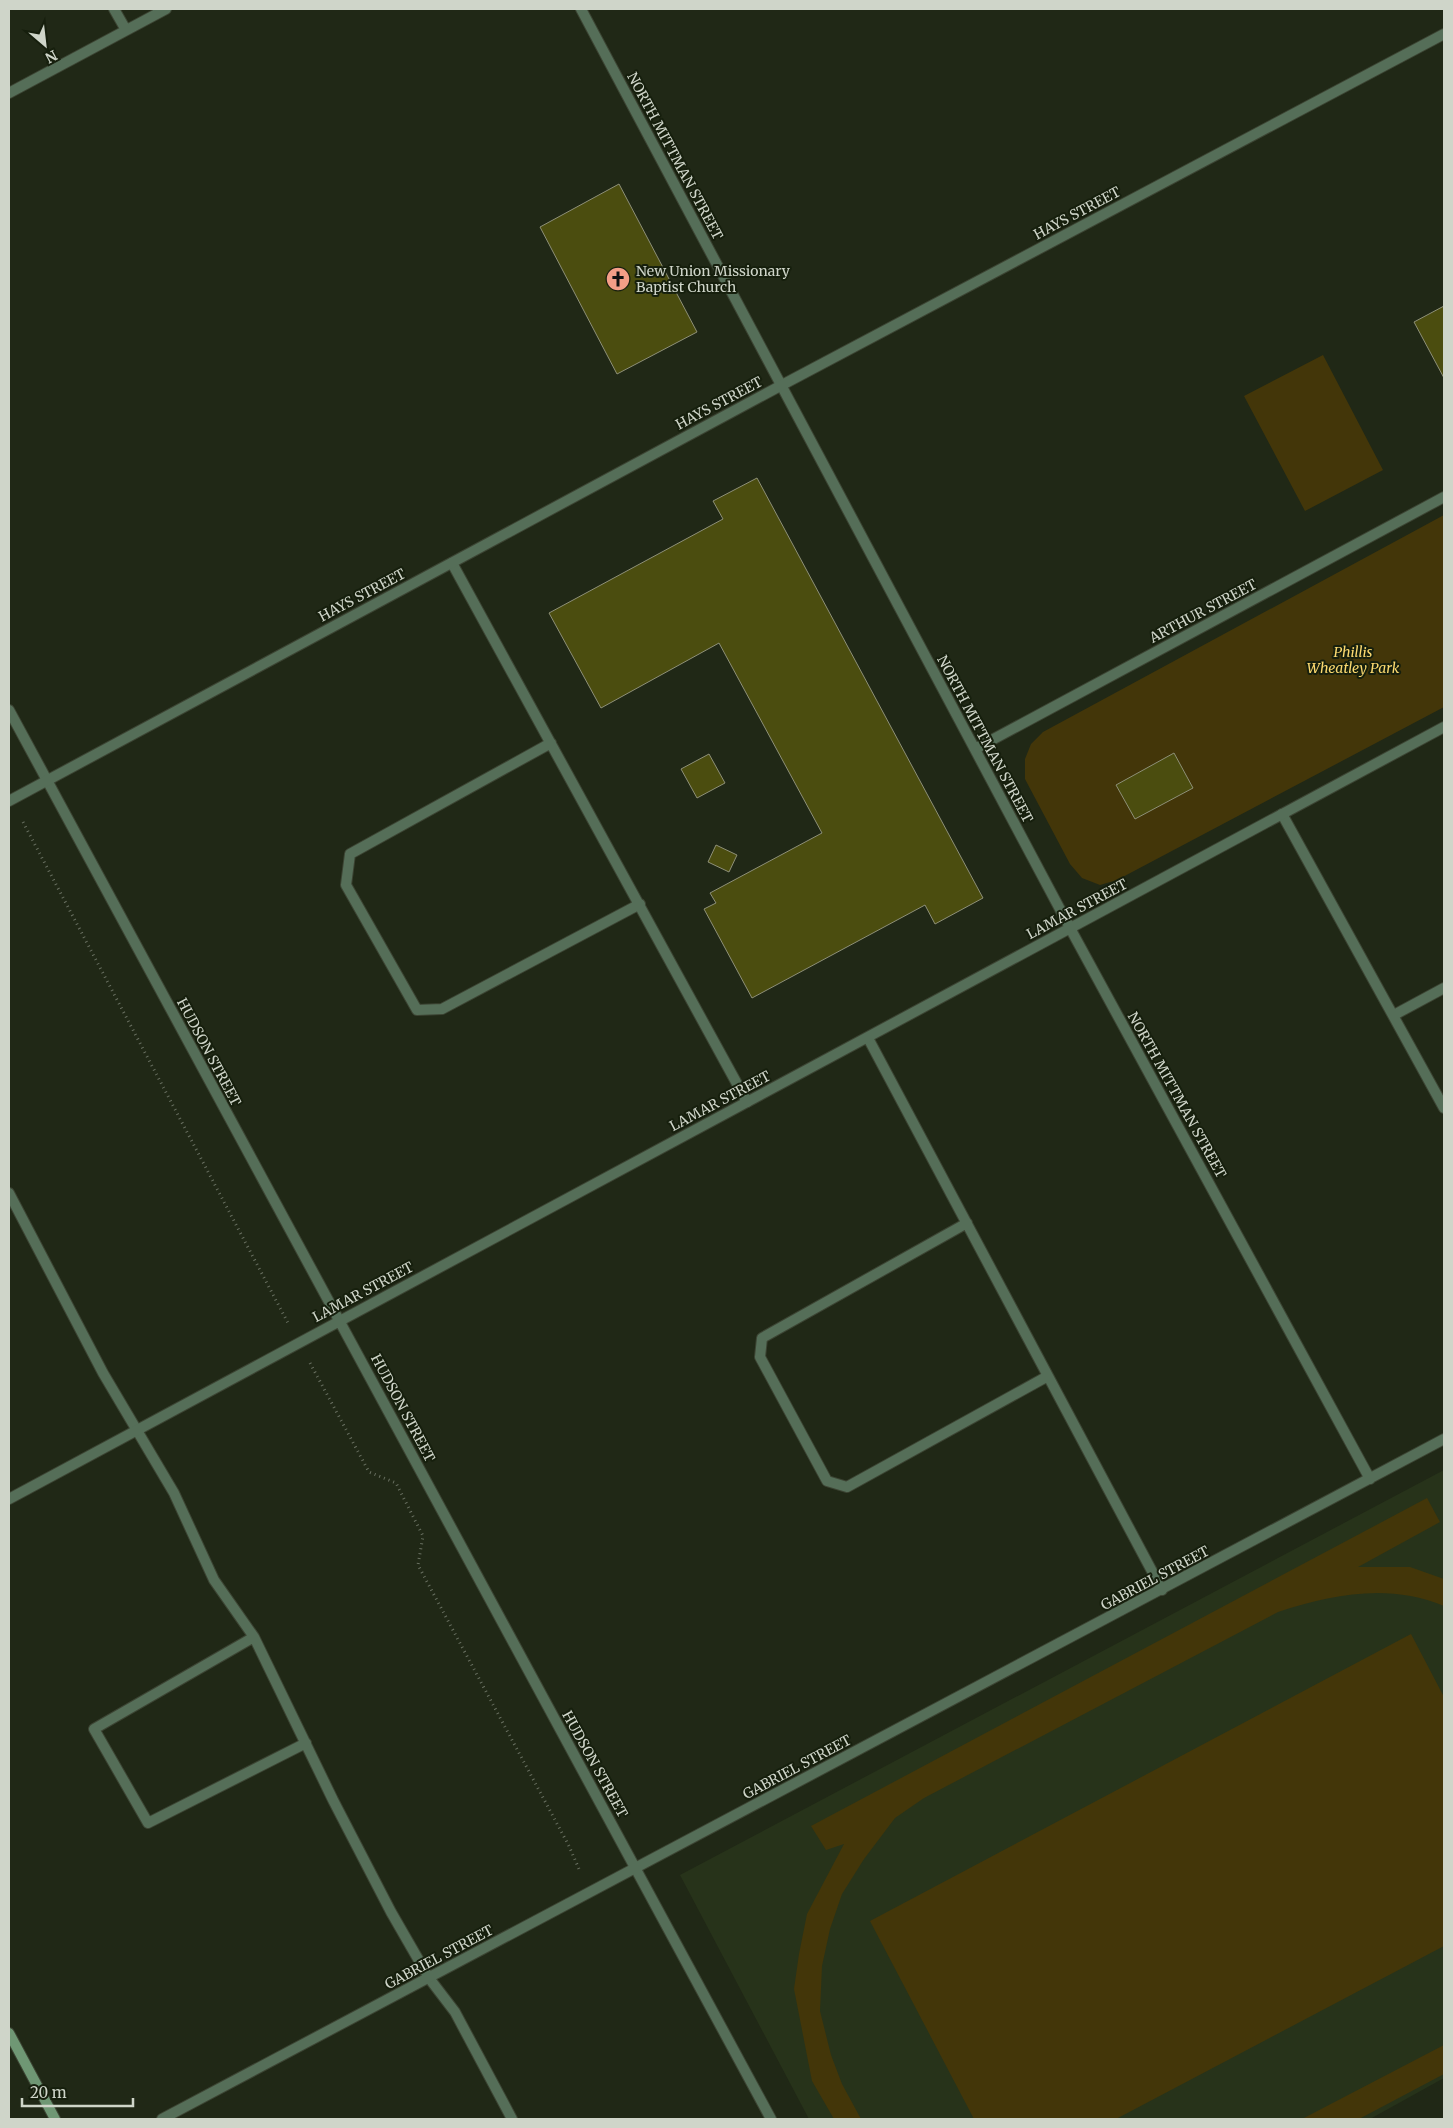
<svg xmlns="http://www.w3.org/2000/svg" width="1453" height="2128" viewBox="0 0 1453 2128" font-family="Merriweather,serif">
<rect width="100%" height="100%" fill="#202816"/>
<path fill="#27331a" d="M1444,1470V2078L1370,2119H809L680,1875Z"/>
<path fill="#433609" d="M1323,355L1383,470L1305,511L1244,396Z
M1444,515V707L1117,880L1100,885L1082,878L1070,864L1025,779V759L1031,744L1043,732Z
M1427,1498L1440,1522L1358,1567H1410L1444,1579V1606C1389,1583 1333,1594 1278,1612L924,1798L895,1818L864,1859L842,1894L830,1929L822,1966L820,2011L831,2055L842,2084L861,2119H834L812,2081L794,1989L799,1954L807,1914L844,1844L826,1850L811,1826Z
M1411,1634L1444,1697V1946L1116,2119H974L870,1921Z
M1444,2045V2074L1359,2119H1302Z"/>
<path fill="#4b4d0f" stroke="#8e9078" d="M619,184L697,332L617,374L540,227Z
M1444,306V378L1414,322Z
M757,478L983,898L935,924L925,905L752,998L704,909L716,903L710,893L822,833L719,643L601,708L549,613L723,519L713,501Z
M1174,753L1193,788L1135,819L1116,785Z
M709,754L725,783L697,798L681,769Z
M716,845L737,855L729,872L708,862Z"/>
<g fill="none" stroke-linecap="round" stroke-linejoin="round">
<g stroke="#3c4433" stroke-width="12">
<path id="service" d="M452,563L747,1102
M551,743L350,854L346,885L417,1010L442,1009L640,904
M1282,814L1444,1108
M1394,1015L1444,988
M868,1038L1162,1590
M9,1193L103,1373L174,1493L214,1580L254,1637L333,1800L391,1912L429,1978L455,2012L512,2119
M967,1223L762,1338L760,1357L827,1481L847,1487L1048,1376
M254,1637L94,1729L148,1823L306,1743"/>
</g>
<g stroke="#3c4433" stroke-width="12">
<path id="minor" d="M114,9L126,30
M581,9L1070,928L1370,1479
M9,93L166,9
M9,710L771,2119
M975,749L1444,497
M9,1499L1444,727
M162,2119L1444,1439"/>
</g>
<g stroke="#3c4433" stroke-width="12">
<path id="tertiary" d="M9,801L782,385L1444,34"/>
</g>
<g stroke="#3c4433" stroke-width="12">
<path id="secondary" d="M9,2033L55,2119"/>
</g>
<path stroke="#697061" stroke-width="3" stroke-dasharray="1 4" stroke-linecap="butt" d="M23,822L288,1323
M310,1363L369,1472L396,1483L423,1536L418,1565L569,1846L579,1869"/>
<use href="#service" stroke="#556e58" stroke-width="10"/>
<use href="#minor" stroke="#556e58" stroke-width="10"/>
<use href="#tertiary" stroke="#556e58" stroke-width="10"/>
<use href="#secondary" stroke="#6f9774" stroke-width="10"/>
</g>
<defs>
<g id="church-disc" transform="scale(1.25)"><circle r="9.5" fill="#f49e87" stroke="#161f0d"/><path d="M-1.2-6h2.4v3.5h3.3v2.4h-3.3V6h-2.4V-.1h-3.3v-2.4h3.3Z" fill="#111"/></g>
</defs>
<g fill-rule="evenodd">
<use href="#church-disc" x="618" y="279"/>
</g>
<g text-anchor="middle" stroke-width="4" stroke-linejoin="round" paint-order="stroke">
<g font-size="14" fill="#cfd5c9" stroke="#161f0d">
<text transform="translate(675 156) rotate(62)" y="5">NORTH MITTMAN STREET</text>
<text transform="translate(1077 213) rotate(-28)" y="5">HAYS STREET</text>
<text transform="translate(719 403) rotate(-28)" y="5">HAYS STREET</text>
<text transform="translate(362 595) rotate(-28)" y="5">HAYS STREET</text>
<text transform="translate(1203 611) rotate(-28)" y="5">ARTHUR STREET</text>
<text transform="translate(985 739) rotate(62)" y="5">NORTH MITTMAN STREET</text>
<text transform="translate(1077 909) rotate(-28)" y="5">LAMAR STREET</text>
<text transform="translate(209 1052) rotate(62)" y="5">HUDSON STREET</text>
<text transform="translate(1177 1095) rotate(61)" y="5">NORTH MITTMAN STREET</text>
<text transform="translate(720 1101) rotate(-28)" y="5">LAMAR STREET</text>
<text transform="translate(363 1292) rotate(-28)" y="5">LAMAR STREET</text>
<text transform="translate(403 1408) rotate(62)" y="5">HUDSON STREET</text>
<text transform="translate(1155 1578) rotate(-28)" y="5">GABRIEL STREET</text>
<text transform="translate(595 1764) rotate(61)" y="5">HUDSON STREET</text>
<text transform="translate(797 1767) rotate(-28)" y="5">GABRIEL STREET</text>
<text transform="translate(439 1957) rotate(-28)" y="5">GABRIEL STREET</text>
</g>
<g font-size="14" fill="#cfd5c9" stroke="#161f0d" text-anchor="start">
<text x="636" y="276">New Union Missionary<tspan x="636" dy="16">Baptist Church</tspan></text>
</g>
<g font-size="14" font-style="italic" fill="#fcda70" stroke="#161f0d">
<text x="1353" y="657">Phillis<tspan x="1353" dy="16">Wheatley Park</tspan></text>
</g>
</g>
<rect width="1453" height="2128" fill="none" stroke="#cfd5c9" stroke-width="20"/>
<g transform="translate(45 45) rotate(152)" stroke="#161f0d" stroke-width="4" paint-order="stroke">
<path d="M0-4L9 19L0 12L-9 19Z" fill="#cfd5c9"/>
<text y="-8" font-size="14" font-weight="bold" text-anchor="middle" fill="#cfd5c9">N</text>
</g>
<path d="M22 2098v8h111v-8" fill="none" stroke="#cfd5c9" stroke-width="2.5"/>
<text x="30" y="2098" font-size="15" fill="#cfd5c9" stroke="#161f0d" stroke-width="4" paint-order="stroke">20 m</text>
</svg>
